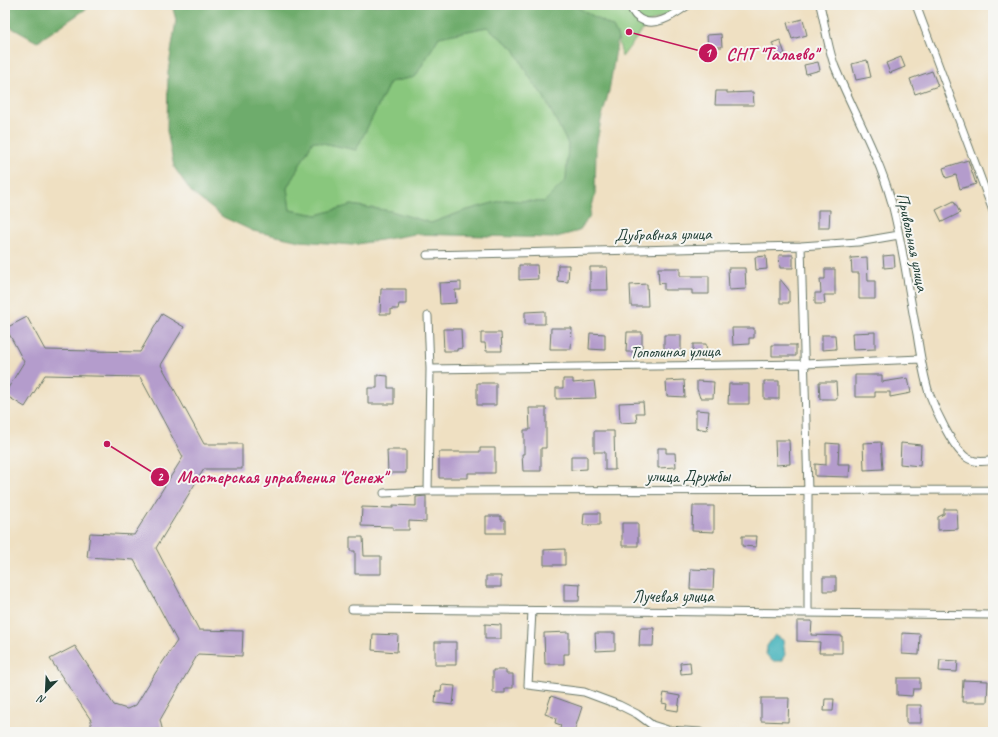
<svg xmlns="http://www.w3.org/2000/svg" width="998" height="737" viewBox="0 0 998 737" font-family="Caveat,sans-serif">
<rect width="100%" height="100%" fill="#f6f6f2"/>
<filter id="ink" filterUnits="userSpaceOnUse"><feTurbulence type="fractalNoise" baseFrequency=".025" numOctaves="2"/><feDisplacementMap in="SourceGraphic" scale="8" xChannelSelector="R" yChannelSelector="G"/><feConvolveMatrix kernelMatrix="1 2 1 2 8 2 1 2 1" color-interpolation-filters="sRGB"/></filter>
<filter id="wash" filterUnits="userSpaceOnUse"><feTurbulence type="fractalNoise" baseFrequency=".012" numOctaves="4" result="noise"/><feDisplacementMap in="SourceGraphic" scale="16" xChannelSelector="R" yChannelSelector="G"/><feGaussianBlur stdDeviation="0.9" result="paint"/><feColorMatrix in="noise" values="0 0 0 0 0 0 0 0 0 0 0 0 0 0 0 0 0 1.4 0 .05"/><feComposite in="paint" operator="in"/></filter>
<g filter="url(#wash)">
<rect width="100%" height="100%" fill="#efe0c2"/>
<path fill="#89c77d" stroke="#548258" d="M573,5H688L648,23L622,57L618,37L613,27Z
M487,27L514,49L528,75L544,97L568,144L566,180L544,202L504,200L464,211L431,223L391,211L352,205L317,215L290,210L287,188L313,141L356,150L390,82L415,77L439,37Z"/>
<path fill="#6eac6c" stroke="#467450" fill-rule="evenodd" d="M5,5H92L37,42L5,24Z
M172,5H573L613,27L618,37L609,91L601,120L596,147L595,195L589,217L579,231L553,238L415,234L352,245L300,241L253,231L223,217L192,193L174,167L167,131L168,72L176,20ZM487,27L514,49L528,75L544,97L568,144L566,180L544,202L504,200L464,211L431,223L391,211L351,205L317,215L290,210L287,188L313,141L356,150L390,82L415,77L439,37Z"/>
<path fill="#42b2bb" stroke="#307878" d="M775,635L783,640L785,655L781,661H772L766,654L767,646Z"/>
<g id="blocks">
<path fill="#b49ccc" d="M803,19L807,35L792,39L787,23Z
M721,34L722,47H708L707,35Z
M780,40L785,54L777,57L772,43Z
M901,57L905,67L890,73L886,63Z
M867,60L871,77L856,80L852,64Z
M818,62L820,70L806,74L804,65Z
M932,71L938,86L915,94L910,79Z
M716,91H727V93L753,92L754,105H715Z
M968,160L976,184L960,189L956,175L946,178L943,168Z
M954,201L960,213L942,222L936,210Z
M818,210H830L829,228H818Z
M779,255H793V268H780Z
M894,255L895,267L884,268L883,256Z
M766,256L767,269L756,270L755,257Z
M867,257L868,281H875V299H859V273H852L851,258Z
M519,265H537L538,279L519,280Z
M558,265H569L568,282L557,281Z
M590,267H607L608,290H590Z
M658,268H680V276H709V294H692V290H664V283L659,284Z
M728,268H745L746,289L729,290Z
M825,269H835V295H824L825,304H815V293H821L820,279H825Z
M780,279L789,290V303H780Z
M461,282V290H455L456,303L440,304L439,283Z
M647,284L648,306H631L630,285Z
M381,289H406V304H399L398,309H391V314H380Z
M545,311V324H525V312Z
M162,314L184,327L161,365L204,444H242V469H204L156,548L199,630L243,631L242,656L198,654L160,720L163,732H88L91,727V720L50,659L75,646L114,705L127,709L136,705L156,672L177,641L134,560L87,557L90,533L134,535L183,457L140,377L45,375L25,407L5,395V393L24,362L6,328L27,317L45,350L140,352Z
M551,328H572L571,349H550Z
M732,328H754V338H749V344L733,345Z
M443,329H461L462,348L457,349V351H444Z
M627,332H642V350H637V352H626Z
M875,332V349L853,350L852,333Z
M481,333H501L502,351H486L485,343H481Z
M590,333L605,334V350L589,349Z
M664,335H681V351H679V354H668V350H664Z
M822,335H835L836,349L822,350Z
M693,344H706L707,355L693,356Z
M772,345H796V356H772Z
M377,375L388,376V388H394V404H368V388H377Z
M855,375H882V382L908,378L911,393L890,397V392H875V397H855Z
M563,379H573V383L594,381L596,398L556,399V388H563Z
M684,380L685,397L667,396L666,381Z
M697,381L714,382L713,398H700L697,389Z
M764,381H779V399H764Z
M819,382H836L837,399H820Z
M477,383H496V405H477Z
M729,384H749V404H728Z
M643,402L644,413H636L637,422L620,423L619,403Z
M529,408H546V448H541V471H523L522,454H524V430H530Z
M696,410L709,411L707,430L696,428Z
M594,431H614L615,470H605V452H594Z
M775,440H789L790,464L776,465Z
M881,442L883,469L864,470L863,443Z
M826,443L839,444L838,464H850L849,477L815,476V464L826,465Z
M901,443L921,445L920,466L900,464Z
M480,448H495V473H468V478H439V452H480Z
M658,448H666V453H675L676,467L658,468Z
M387,450H406V473H388Z
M571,456H587V469L571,470Z
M426,496V522L409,521V530H393V527L361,526L362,507L393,508V505L416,506V497Z
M693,506H714V532L692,531Z
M944,509H957L958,529L938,530V517L944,514Z
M584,513H600V525H583Z
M486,516H501V520H505V533H486Z
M622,523H638V546H622Z
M742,536H757L756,547L742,546Z
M350,537H363L364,556H381V574H355V551H350Z
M565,549V565H544V550Z
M691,569L714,570L713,590L690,589Z
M486,576H501V587H486Z
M823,577H836V591H823Z
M564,583L580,584L579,601H564Z
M797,621H812L811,635L842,636V653H819L820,642L797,641Z
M485,624L501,625V639H485Z
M640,628H654L653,646H639Z
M569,632V654H564V664H545L544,633Z
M595,633H615V650L596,651Z
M902,633L920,634L919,655L902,654Z
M373,634L398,635L397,652L372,650Z
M435,642H456V665H435Z
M940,660L958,661L957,672L939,671Z
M690,662L691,673L681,674L680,663Z
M493,670H506V674H513V688H505V693H493Z
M897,678H920V689H913L912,696L897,695Z
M963,680L988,681L987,702H962Z
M442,685L455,686L453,705L435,703L436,691H441Z
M664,693L680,696L678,711L666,709L667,704L662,703Z
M551,696L582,707L574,732H559L561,725L555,723L556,718L545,714Z
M761,698H789L788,722L761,721Z
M825,699H834L833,711H824Z
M906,705H921V723H906Z"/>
</g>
</g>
<g filter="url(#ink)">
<use href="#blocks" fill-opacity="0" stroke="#687666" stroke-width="1"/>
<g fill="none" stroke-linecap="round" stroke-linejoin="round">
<g stroke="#687666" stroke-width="9">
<path id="street" d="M629,5C631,8 633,13 636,16C652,31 674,15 688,5
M820,5C825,24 828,49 835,67C853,111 878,154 891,200C903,244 908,290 917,334C920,354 923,374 929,393C935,409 954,452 969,459C977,463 985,462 993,460
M916,5L993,211
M801,246L808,491V611
M427,255L801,246L858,242L899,235
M428,316L430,369L428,491
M430,369L804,364L921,359
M384,493L428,491L989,490L993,489
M352,609C566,612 779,611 993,615
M532,611L528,685L584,692L619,705L637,714L652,725L668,730L700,732"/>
</g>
<use href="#street" stroke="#fff" stroke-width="7"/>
</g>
</g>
<g text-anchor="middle" stroke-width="4" stroke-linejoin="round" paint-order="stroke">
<g font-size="17" fill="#1f3d34" stroke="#f6f6f2">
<text transform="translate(663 234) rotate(-1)" y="6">Дубравная улица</text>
<text transform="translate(913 242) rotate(78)" y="6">Привольная улица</text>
<text transform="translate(675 351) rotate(-1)" y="6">Тополиная улица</text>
<text x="688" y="482">улица Дружбы</text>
<text x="673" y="602">Лучевая улица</text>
</g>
</g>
<path fill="none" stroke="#c2185b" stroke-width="1.5" d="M629 32L708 53M107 444L160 477"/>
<g fill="#c2185b" stroke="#f6f6f2" stroke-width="1.5">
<circle cx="629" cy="32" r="4"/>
<circle cx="107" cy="444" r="4"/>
<circle cx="708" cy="53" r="10"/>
<circle cx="160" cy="477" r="10"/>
</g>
<g font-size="12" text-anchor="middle" font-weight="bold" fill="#fff">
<text x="708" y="57">1</text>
<text x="160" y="481">2</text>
</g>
<g font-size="18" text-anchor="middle" font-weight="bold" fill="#c2185b" stroke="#f6f6f2" stroke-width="4" stroke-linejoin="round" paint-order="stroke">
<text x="772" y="60">СНТ "Талаево"</text>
<text x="282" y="483">Мастерская управления "Сенеж"</text>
</g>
<rect width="998" height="737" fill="none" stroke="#f6f6f2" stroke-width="20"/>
<g transform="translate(46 691) rotate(204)" stroke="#f6f6f2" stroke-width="3" paint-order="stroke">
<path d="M0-3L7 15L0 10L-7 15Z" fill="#1f3d34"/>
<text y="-6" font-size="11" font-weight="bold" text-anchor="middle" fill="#1f3d34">N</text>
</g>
</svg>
